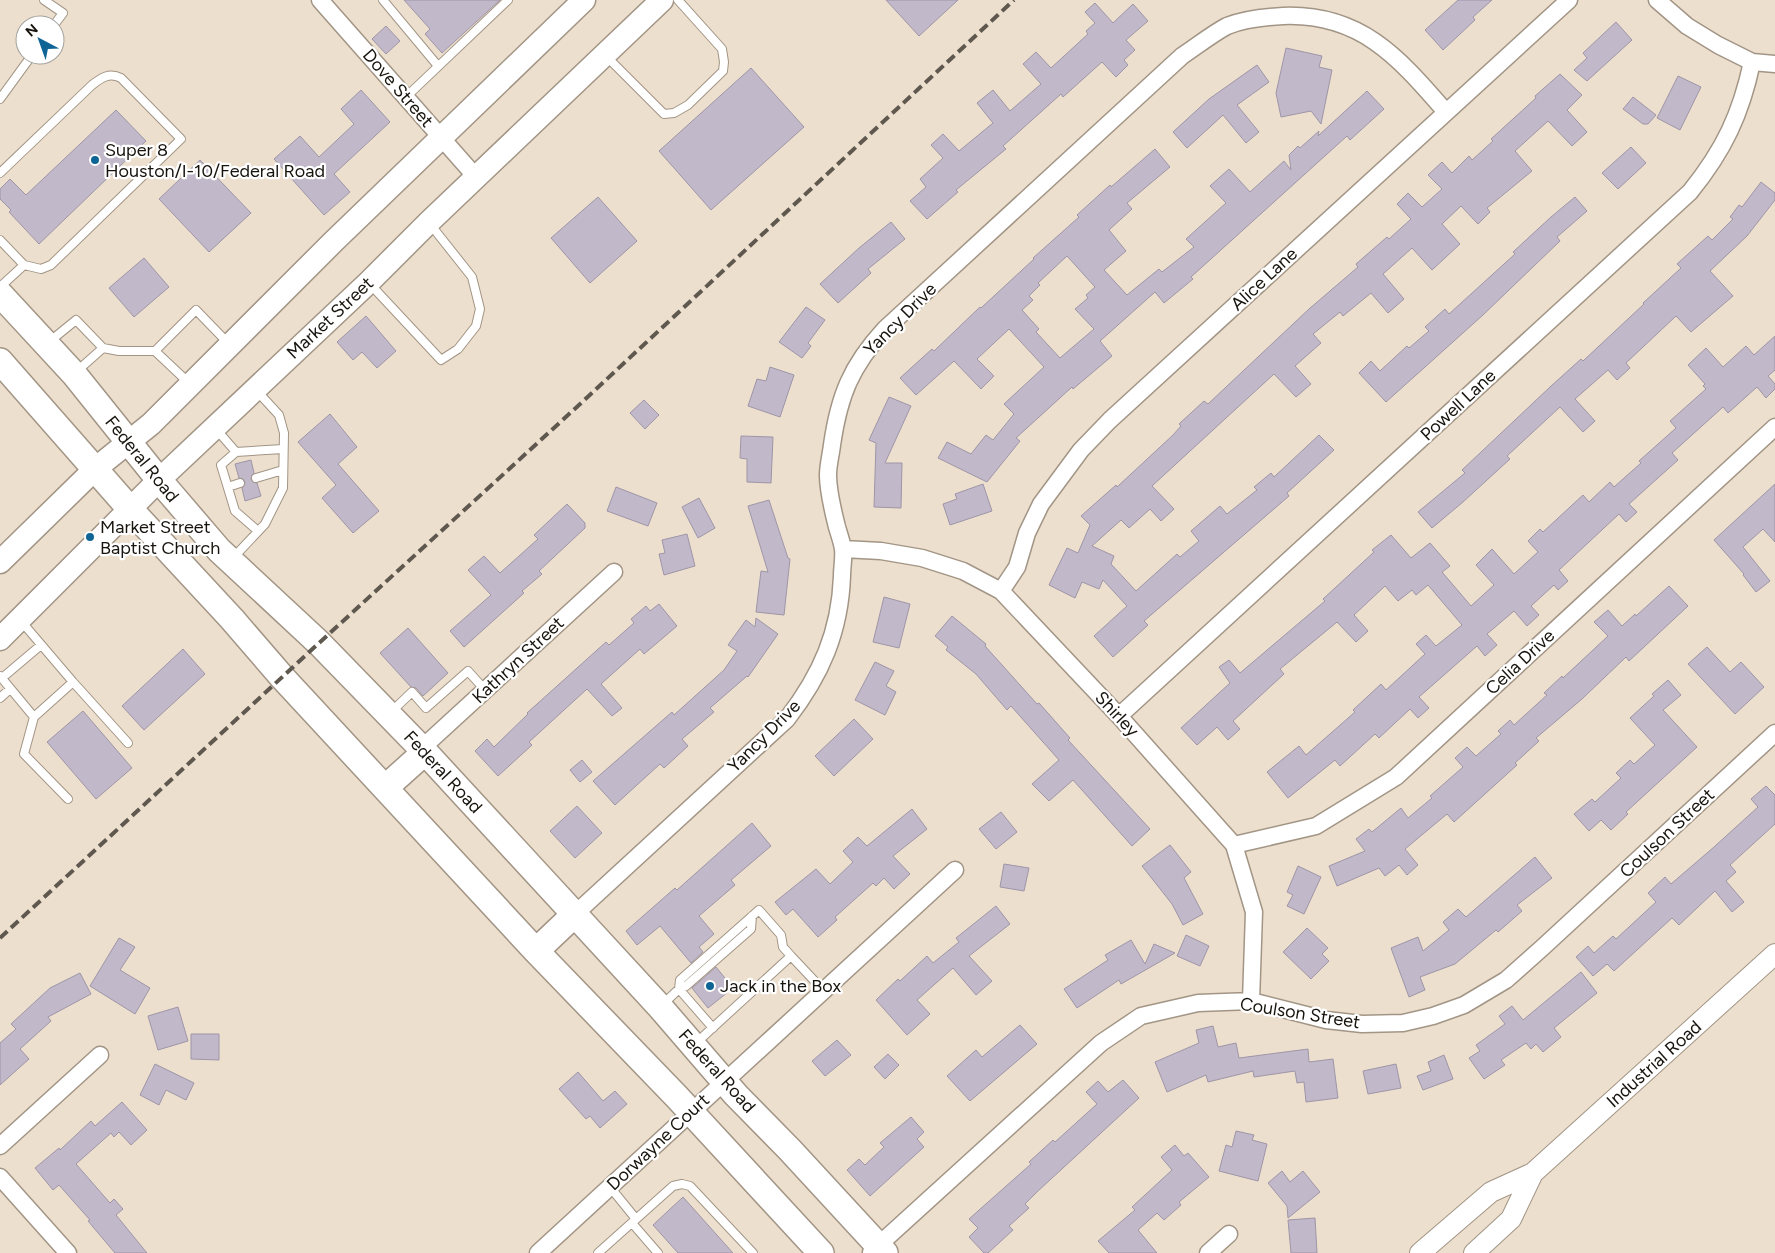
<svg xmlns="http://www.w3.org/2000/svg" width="1775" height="1253" viewBox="0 0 1775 1253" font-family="Figtree,sans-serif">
<rect width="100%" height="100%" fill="#eddfce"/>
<path fill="#c1b8ca" stroke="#9e95a7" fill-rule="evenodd" d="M404,0H500L442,53L425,34L430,29Z
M886,0H958L919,36Z
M1458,0H1492L1473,17L1475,20L1443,50L1425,30Z
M1095,3L1113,23L1133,4L1148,21L1126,40L1135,50L1124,60L1128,65L1116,77L1102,62L1063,97L1061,94L1003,146L1006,149L956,190L958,192L927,219L910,201L926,187L920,179L943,158L931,145L943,134L959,151L993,123L977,103L993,90L1010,111L1041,84L1023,64L1036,52L1051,68L1088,34L1086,31L1095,23L1085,12Z
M1616,22L1632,40L1587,81L1574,70L1587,58L1583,53Z
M386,26L400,41L386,54L372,39Z
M1286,48L1322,56L1319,67L1332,70L1321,124L1311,111L1281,117L1276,93Z
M1257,65L1269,82L1237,105L1259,132L1246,143L1223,115L1187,148L1173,132L1209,99Z
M751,68L804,127L711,210L659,151Z
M1560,74L1582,95L1567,110L1587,132L1572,146L1548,121L1515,151L1532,171L1487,208L1490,212L1478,224L1461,206L1442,224L1460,244L1432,270L1412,248L1383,274L1404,299L1388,313L1371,293L1343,316L1340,312L1313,334L1321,343L1295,366L1311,384L1296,397L1274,374L1152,486L1174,509L1161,521L1150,509L1129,528L1121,520L1092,546L1114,556L1111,564L1136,591L1177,554L1180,557L1199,541L1191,531L1220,506L1227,514L1257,490L1254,487L1271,473L1274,477L1319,435L1334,450L1287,493L1289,496L1144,621L1148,625L1113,657L1094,636L1127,606L1103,580L1099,589L1082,582L1075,598L1049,585L1067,548L1078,553L1090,525L1081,516L1116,485L1117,487L1173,435L1181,426L1179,424L1204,401L1208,404L1309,309L1358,267L1356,264L1387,237L1389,239L1411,219L1397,204L1408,193L1422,207L1442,189L1428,175L1442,162L1452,173L1469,156L1472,160L1493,141L1491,139L1536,98L1535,96Z
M1678,76L1701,87L1680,130L1657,118Z
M361,90L390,122L334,174L350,192L324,215L274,159L300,136L319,157L354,124L341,109Z
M1367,91L1384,109L1350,140L1347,136L1191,277L1193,279L1164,303L1155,292L1100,341L1112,356L1073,389L1072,387L1016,438L1020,441L987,482L938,458L947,442L971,454L986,435L993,440L1014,414L1004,404L1044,367L1009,329L977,359L994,376L981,389L954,361L916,395L900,378L932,349L934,351L980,307L981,308L1034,259L1033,258L1079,217L1077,215L1110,185L1111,187L1155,149L1170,167L1127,203L1132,209L1109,230L1126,251L1104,270L1127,295L1159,269L1162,272L1194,247L1186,239L1226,203L1210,186L1229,169L1250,192L1284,161L1291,170L1289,155L1298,146L1300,148L1319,131L1318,136ZM1067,256L1095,287L1086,295L1088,298L1075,309L1094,329L1060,358L1036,332L1039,329L1022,310L1033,300L1029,296L1040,285L1038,283Z
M1633,97L1656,115L1648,124H1643L1623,109Z
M116,110L146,141L39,244L9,212L11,210L0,199V189L10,179L26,195Z
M1631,147L1646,163L1618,189L1602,173Z
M200,160L251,213L209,252L159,199Z
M1761,182L1775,193V200L1747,236L1710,271L1733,296L1691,332L1676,316L1626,363L1630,368L1617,380L1608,370L1575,399L1595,421L1583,432L1560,407L1507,456L1510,459L1463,502L1432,528L1418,512L1465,473L1462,470L1550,387L1581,359L1583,361L1644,304L1643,303L1681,268L1677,264L1708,236L1712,240L1733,219L1730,217L1739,205L1742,207Z
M598,197L637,241L590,283L551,238Z
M1575,197L1587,211L1557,237L1560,241L1483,315L1386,402L1359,373L1371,361L1380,371L1407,346L1409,348L1429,331L1425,327L1445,309L1449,314L1515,254L1513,252L1551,217Z
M891,222L905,239L868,269L871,273L838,303L820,284L859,248Z
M144,258L169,287L134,317L109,288Z
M806,307L825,320L808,343L811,346L802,358L779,342Z
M366,316L396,351L377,368L362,352L353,360L337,342Z
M1775,336V370L1768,376L1775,384V389L1766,398L1757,387L1728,413L1723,407L1672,453L1678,460L1629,504L1637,512L1626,522L1619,514L1559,570L1568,581L1558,590L1554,585L1531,606L1539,615L1527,626L1514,611L1487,634L1497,645L1485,656L1477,646L1419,697L1429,708L1418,718L1410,709L1379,738L1375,734L1340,766L1335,760L1288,798L1267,772L1299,746L1306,755L1355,712L1353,710L1381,684L1386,690L1425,654L1416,644L1426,635L1436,646L1462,625L1428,585L1416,595L1412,590L1398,601L1385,586L1354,615L1368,631L1356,642L1337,622L1280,669L1284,674L1233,721L1240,729L1228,740L1217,727L1197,745L1181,728L1230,683L1219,667L1229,660L1240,673L1325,601L1323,599L1374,552L1372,550L1391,535L1411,558L1430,543L1450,566L1442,572L1471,606L1494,585L1476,565L1492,549L1514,574L1538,552L1528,541L1540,529L1543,532L1583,495L1589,502L1610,482L1614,487L1641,463L1639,461L1676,428L1670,421L1706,389L1703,386L1705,384L1688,365L1706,348L1723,367L1746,346L1754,355Z
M770,367L794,375L780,417L748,406L757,379L766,381Z
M889,397L911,406L885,463H902L901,508L874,507L876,443L869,440Z
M644,400L659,415L645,429L630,413Z
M330,414L357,447L338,464L379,511L353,533L322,498L336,485L298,442Z
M741,436L773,437L771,483L747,482V459L740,458Z
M251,460L254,473L252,475L251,479L253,482L257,483L261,496L245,501L242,488L244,486L245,482L243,479L239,478L235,464Z
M983,484L992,511L950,525L943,504L957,499L955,494Z
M1775,484V542L1763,529L1743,547L1770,581L1756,592L1743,575L1744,574L1714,540Z
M616,487L657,503L648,526L607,511Z
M699,498L715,528L698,538L682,507Z
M769,500L788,558L790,559L784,615L756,612L761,571L768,572L748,506Z
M567,504L585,523V528L539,571L542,574L522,591L524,593L464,647L450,631L491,595L468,570L484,556L500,573L538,539L534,535Z
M687,534L695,566L664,575L659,554L665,553L662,540Z
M1669,586L1688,606L1629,661L1626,657L1582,699L1536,738L1539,741L1515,763L1517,765L1454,822L1447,814L1405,849L1418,865L1407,875L1399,865L1385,876L1379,868L1337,886L1329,866L1365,851L1356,839L1369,829L1372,832L1401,808L1408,818L1432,798L1430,796L1463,767L1455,758L1467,747L1476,756L1501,734L1498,731L1510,720L1514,725L1547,695L1544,693L1562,676L1563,678L1608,636L1594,622L1608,610L1622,626L1635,614L1636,616Z
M884,597L910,604L899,648L873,642Z
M659,604L677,626L644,654L640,649L601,684L622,708L612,716L587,689L529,742L532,745L498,776L475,751L487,739L494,747L528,714L527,713L606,642L609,645L634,623L631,619L646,606L650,611Z
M952,616L986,644L985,646L1037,704L1039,703L1070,738L1068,740L1150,829L1132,846L1073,780L1049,801L1032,784L1059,760L1011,706L1007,710L976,674L946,650L948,647L935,636Z
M756,618L778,634L748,677L747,676L710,708L714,712L682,739L688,746L664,768L660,764L615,805L593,781L672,712L674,715L724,670L737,651L728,645L746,620L755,627Z
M408,628L448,673L423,696L416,688L411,687L380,653Z
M1707,647L1730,672L1741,662L1764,687L1735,714L1688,664Z
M183,649L205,674L144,730L122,706Z
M875,662L894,671L886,686L896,692L885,715L855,700Z
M1668,680L1681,695L1663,710L1697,747L1626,812L1628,814L1611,830L1601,820L1589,831L1574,814L1592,799L1595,802L1621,778L1616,773L1630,760L1634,764L1655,745L1630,718L1654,696L1652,694Z
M83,711L132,768L96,799L47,742Z
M854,719L873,739L834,776L815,756Z
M582,760L592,772L580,782L570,770Z
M1766,786L1775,795V824L1730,865L1736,872L1726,881L1744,902L1732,912L1715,891L1679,925L1672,918L1614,971L1607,964L1593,976L1576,957L1588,946L1594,953L1613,936L1616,939L1656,902L1648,893L1665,877L1671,884L1714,847L1758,807L1751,799Z
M577,806L602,833L575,858L550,831Z
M912,809L927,829L893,856L910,874L894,889L884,878L876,886L873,883L835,917L837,920L818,937L793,909L786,915L775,902L816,869L830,884L853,862L843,851L858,837L867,846Z
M1001,812L1017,832L996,849L979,829Z
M752,823L771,846L731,880L735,885L699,916L714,934L699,947L703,952L691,963L660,926L637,945L626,931L675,888L677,890Z
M1170,845L1191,872L1184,878L1203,914L1183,925L1172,904L1142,866Z
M1535,857L1552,878L1517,905L1522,911L1498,932L1496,930L1455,964L1420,977L1425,990L1409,997L1391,948L1418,937L1423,951L1449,930L1443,922L1458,909L1466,917Z
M1004,864L1029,868L1024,891L1000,887Z
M1298,866L1321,877L1304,914L1287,906L1293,895L1287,892Z
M996,906L1010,924L969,956L992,981L976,995L953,968L917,1000L930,1014L907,1035L876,1000L898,979L900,981L927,956L933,963L959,942L956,938Z
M1307,928L1328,948L1322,954L1329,961L1311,979L1283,952Z
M1186,935L1209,946L1200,966L1177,956Z
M119,938L135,947L120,970L150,988L135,1014L90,986Z
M1131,940L1145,964L1154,944L1175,953L1121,984L1119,980L1077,1008L1064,989L1108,960L1105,955Z
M716,967L733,988L708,1008L692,988Z
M1581,972L1597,993L1554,1028L1561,1037L1543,1052L1536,1044L1531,1049L1526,1043L1501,1060L1505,1065L1484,1079L1469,1058L1480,1051L1476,1045L1505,1024L1499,1016L1512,1006L1523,1020Z
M80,973L91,994L48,1017L51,1021L20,1049L29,1059L0,1085V1043L16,1029L11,1024L50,988Z
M178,1007L188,1041L158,1050L148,1016Z
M1020,1025L1037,1044L970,1101L947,1076L976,1050L982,1057Z
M1213,1026L1218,1047L1236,1043L1239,1058L1308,1049L1309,1062L1333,1059L1338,1098L1306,1102L1304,1082L1297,1083L1295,1071L1254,1077L1253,1071L1208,1082L1206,1075L1167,1092L1155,1062L1199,1043L1196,1030Z
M191,1034H219V1060L191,1059Z
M837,1040L851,1055L825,1076L812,1061Z
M888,1054L899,1065L885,1079L874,1067Z
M1444,1055L1453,1079L1423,1090L1417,1076L1431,1071L1428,1062Z
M155,1064L194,1083L186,1100L166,1090L159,1105L140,1095Z
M1396,1064L1401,1088L1368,1094L1363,1071Z
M578,1072L603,1101L615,1091L627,1104L600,1128L590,1116L586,1119L559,1089Z
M1123,1080L1139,1098L1038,1191L1025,1204L1029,1208L1009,1226L1013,1230L988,1253H984L969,1237L978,1228L969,1219L1031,1164L1029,1162L1053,1140L1055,1142L1097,1104L1086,1092L1098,1081L1108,1092Z
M122,1102L147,1130L131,1145L119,1132L114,1137L111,1133L76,1164L110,1203L114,1199L123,1209L116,1215L147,1253H115L88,1221L90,1220L59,1185L53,1190L35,1168L59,1148L60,1150L91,1121L95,1126Z
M911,1117L924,1132L917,1139L924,1147L870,1196L847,1170L859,1159L865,1165L884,1147L880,1143Z
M1236,1131L1254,1135L1252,1140L1267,1144L1258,1181L1219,1171L1226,1145L1232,1147Z
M1175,1145L1184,1156L1188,1153L1209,1177L1179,1202L1181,1205L1164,1220L1157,1213L1138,1230L1157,1253H1109L1098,1241L1135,1210L1132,1207L1172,1170L1161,1157Z
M1282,1171L1290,1182L1303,1171L1320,1192L1288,1218L1287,1206L1268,1183Z
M683,1197L733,1253H678L653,1225Z
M1315,1218L1317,1253H1291L1288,1220Z"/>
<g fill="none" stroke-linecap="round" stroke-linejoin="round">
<g stroke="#a29585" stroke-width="10">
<path id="service" d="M44,0L63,13L54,25
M383,0L438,66
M606,56L664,114L674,113L688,105L723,71L724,62L722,49L678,0
M406,97L508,0
M0,99L32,55
M0,173L92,85C101,78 109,72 121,78L181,139L51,265L41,269L24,265
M0,240L24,265L0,287
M370,284L441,360L458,349L476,326L480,309L472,277L430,224
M49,342L76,320L103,348L77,371
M103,348L119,351H155
M189,383L155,351L196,310L228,343
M216,429L236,452L283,449
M236,452L221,465L235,511L258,531
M256,478L283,470
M228,487L240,483
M232,559L265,524L283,488L284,433L279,415L256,390
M21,621L73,682
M0,676L34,717L24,754L68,799
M2,678L41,645
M0,698L10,689
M390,713L412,692L426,708L468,671L485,690
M34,717L73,682L128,743
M662,1005L679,989L686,986L751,929L752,916
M713,1028L679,989L680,980L759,910L781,935L783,947L791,956
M696,1043L791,956L823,990
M610,1187L636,1219
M632,1223L658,1253
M598,1253L673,1186L682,1184L690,1186L753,1253"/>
</g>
<g stroke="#a29585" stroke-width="19">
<path id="minor" d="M320,0L476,177
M1657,0L1687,26L1718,45L1752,62L1775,64
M843,549L881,551L922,558L963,571L1001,591L1119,716L1234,845L1254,912L1251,1001
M1001,591L1017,567L1027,533L1041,504L1081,450L1110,420L1569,0
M1119,716L1690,192C1724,150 1741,114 1752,62
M422,748L614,572
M1234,845L1316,826L1396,777L1775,427
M575,914L787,719C821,675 840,632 842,576C842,567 844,558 843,549C842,542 839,534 837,527C833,511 828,492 828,475C828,465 831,454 832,445C839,396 851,366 885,329L1182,56C1197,46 1212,34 1227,26C1244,19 1264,17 1283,16C1361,13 1399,58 1446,112
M0,1146L100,1055
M0,1177L68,1253
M871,1252L1101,1043L1141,1016L1198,1003L1251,1001L1326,1020L1362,1024L1403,1023L1433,1016L1464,1005L1506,980L1542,948L1775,733
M538,1253L955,870
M1208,1253L1229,1234"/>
</g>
<g stroke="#a29585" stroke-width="22">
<path id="tertiary" d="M1420,1253L1491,1192L1533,1173L1775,954
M1474,1253L1511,1219L1533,1173"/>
</g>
<g stroke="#a29585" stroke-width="25">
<path id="secondary" d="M0,562L95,469L151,424L333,242L584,0
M0,639L159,480L369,282L429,222L662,0"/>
</g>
<g stroke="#a29585" stroke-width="28">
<path id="primary" d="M0,294L74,374L159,480L219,550L319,643L425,752L660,1007L736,1095L790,1150L885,1253
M0,361L130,509L232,619L282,677L536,951L677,1097L821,1253
M385,788L425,752
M536,951L575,914"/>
</g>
<use href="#service" stroke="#fff" stroke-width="8"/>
<use href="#minor" stroke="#fff" stroke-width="16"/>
<use href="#tertiary" stroke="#fff" stroke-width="20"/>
<use href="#secondary" stroke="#fff" stroke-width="22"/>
<use href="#primary" stroke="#fff" stroke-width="25"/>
<path stroke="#5f584e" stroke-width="4" stroke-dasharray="10 5" stroke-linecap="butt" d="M0,938L319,643L579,405L1014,0"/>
</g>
<g fill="#0d6495" stroke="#fff" stroke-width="2">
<circle cx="95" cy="160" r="5"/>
<circle cx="90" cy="537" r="5"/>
<circle cx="710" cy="986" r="5"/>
</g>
<g text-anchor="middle" stroke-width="4.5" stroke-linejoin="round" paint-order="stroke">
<g font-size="18" fill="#17130d" stroke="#fff">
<text transform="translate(398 88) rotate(49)" y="6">Dove Street</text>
<text transform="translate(1264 279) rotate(-43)" y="6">Alice Lane</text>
<text transform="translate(330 318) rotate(-43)" y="6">Market Street</text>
<text transform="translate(900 319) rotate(-45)" y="6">Yancy Drive</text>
<text transform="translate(1458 405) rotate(-43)" y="6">Powell Lane</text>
<text transform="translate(142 459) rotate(51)" y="6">Federal Road</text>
<text transform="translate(518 660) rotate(-43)" y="6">Kathryn Street</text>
<text transform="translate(1520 662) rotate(-43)" y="6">Celia Drive</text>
<text transform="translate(1117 714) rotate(47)" y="6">Shirley</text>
<text transform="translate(764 736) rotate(-45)" y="6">Yancy Drive</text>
<text transform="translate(443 772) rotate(47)" y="6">Federal Road</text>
<text transform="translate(1667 833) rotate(-43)" y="6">Coulson Street</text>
<text transform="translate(1300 1013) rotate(9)" y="6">Coulson Street</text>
<text transform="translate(1654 1064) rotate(-42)" y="6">Industrial Road</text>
<text transform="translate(717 1071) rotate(48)" y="6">Federal Road</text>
<text transform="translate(658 1142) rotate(-43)" y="6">Dorwayne Court</text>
</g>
<g font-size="18" fill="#17130d" stroke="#fff" text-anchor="start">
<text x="105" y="156">Super 8<tspan x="105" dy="21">Houston/I-10/Federal Road</tspan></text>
<text x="100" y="533">Market Street<tspan x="100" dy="21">Baptist Church</tspan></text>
<text x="720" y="992">Jack in the Box</text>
</g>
</g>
<g transform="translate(40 40) rotate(319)"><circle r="24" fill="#ffffff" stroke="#a2a19e"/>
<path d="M0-4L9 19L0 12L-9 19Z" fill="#0d6495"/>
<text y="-8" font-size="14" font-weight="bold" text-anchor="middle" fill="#17130d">N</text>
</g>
</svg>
